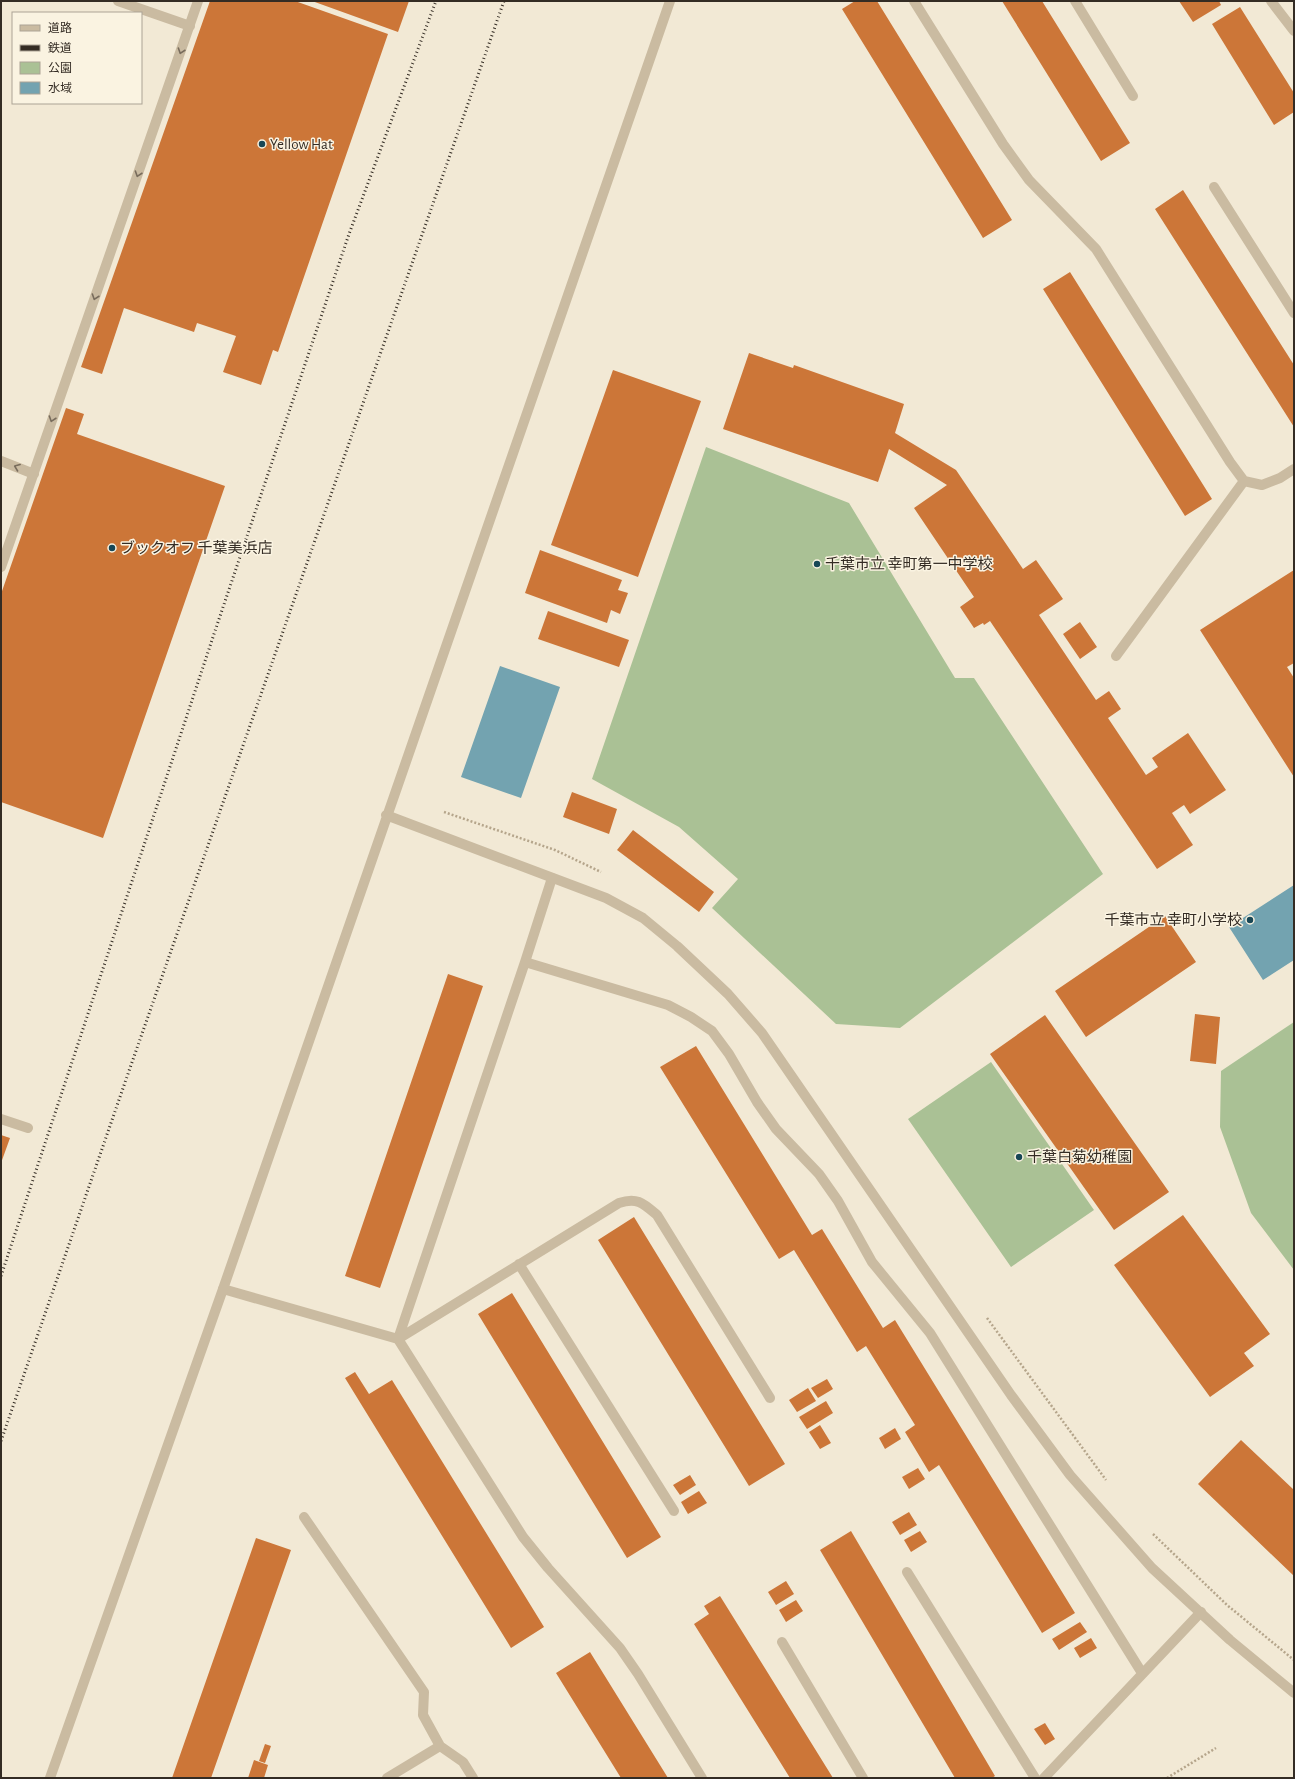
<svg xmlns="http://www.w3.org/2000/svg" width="1295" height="1779" viewBox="0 0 1295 1779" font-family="'Alegreya Sans','Noto Sans JP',sans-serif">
<rect width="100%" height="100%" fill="#f2e9d5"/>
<path fill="#aac195" d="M706,447L849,503L955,678H974L1103,874L900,1028L836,1024L712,908L738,879L679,827L592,779Z
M1294,1022V1270L1251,1213L1220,1127L1221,1071Z
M991,1062L1094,1210L1011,1267L908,1119Z"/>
<path fill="#73a3b0" d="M500,666L560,687L521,798L461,777Z
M1294,885V960L1263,980L1229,927Z"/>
<path fill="#cc7638" d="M210,1H295L388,34L278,352L273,350L261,385L223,372L236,336L197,323L194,332L124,308L102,374L81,367Z
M312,1H409L398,32Z
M855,1H877L1012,220L983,238L842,9Z
M1002,1H1042L1130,143L1101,161Z
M1179,1H1219L1221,5L1193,22Z
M1240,7L1294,93V112L1274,125L1212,24Z
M1183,190L1294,365V427L1155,209Z
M1070,272L1212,499L1185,516L1043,289Z
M749,353L793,368L794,365L904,404L895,433L956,470L1023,569L1036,560L1063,599L1039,615L1096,700L1109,691L1121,709L1108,718L1146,775L1158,767L1152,758L1188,733L1226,790L1190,814L1184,805L1172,813L1193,845L1157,869L990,621L984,625L983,623L974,628L960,607L974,597L914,508L947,485L889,449L878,482L723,429Z
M613,370L701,401L638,577L551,545Z
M66,408L84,414L77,434L225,486L103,838L1,802V594Z
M540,550L622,580L618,590L628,593L620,614L611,610L607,623L525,593Z
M1294,570V663L1287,667L1294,678V777L1200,630Z
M548,611L629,640L619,667L538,639Z
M1080,622L1097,647L1080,659L1063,634Z
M572,792L617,809L609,834L563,817Z
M633,830L714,892L699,912L617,850Z
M1165,916L1196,962L1086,1037L1055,991Z
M448,974L483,986L380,1288L345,1276Z
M1195,1014L1220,1017L1216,1064L1190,1061Z
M1045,1015L1169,1192L1114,1230L990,1054Z
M696,1046L812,1235L822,1229L883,1328L895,1320L1075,1613L1042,1633L939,1465L929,1472L905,1432L915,1425L866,1346L857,1352L794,1250L779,1259L660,1067Z
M1,1135L10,1138L1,1163Z
M1183,1215L1270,1334L1244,1353L1254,1366L1210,1397L1114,1265Z
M634,1217L785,1464L749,1486L598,1240Z
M512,1293L661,1537L627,1558L478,1314Z
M355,1372L369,1394L392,1380L544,1627L511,1648L345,1378Z
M827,1379L833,1389L818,1398L811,1388Z
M808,1388L816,1401L797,1412L789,1400Z
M826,1401L833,1413L807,1429L799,1417Z
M820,1425L831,1443L820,1449L809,1432Z
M895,1428L901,1439L885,1449L879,1438Z
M1241,1440L1294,1490V1576L1198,1484Z
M918,1468L925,1479L909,1489L902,1477Z
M690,1475L696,1485L680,1495L673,1485Z
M699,1491L707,1503L688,1514L681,1502Z
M909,1512L917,1525L900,1535L892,1522Z
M851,1531L995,1776L992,1778H955L820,1550Z
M920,1531L927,1542L911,1552L904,1540Z
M256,1538L291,1550L211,1778H172Z
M786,1581L794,1594L776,1605L768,1592Z
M720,1596L725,1604L833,1778H790L694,1624L709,1614L704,1606Z
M796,1600L803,1611L786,1622L779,1610Z
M1080,1622L1087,1632L1059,1650L1052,1639Z
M1091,1638L1097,1648L1080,1658L1074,1648Z
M590,1652L668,1778H621L556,1673Z
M1045,1723L1055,1739L1045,1745L1034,1729Z
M265,1744L271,1746L265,1763L259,1761Z
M254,1760L268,1765L264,1778H248Z"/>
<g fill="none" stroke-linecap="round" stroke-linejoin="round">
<path stroke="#b5a58b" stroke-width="2.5" stroke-dasharray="2 2" stroke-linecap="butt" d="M444,812L555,850L601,872
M987,1318L1106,1480
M1153,1534L1227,1605L1294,1660
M1167,1778L1216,1748"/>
<path stroke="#cabba1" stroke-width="10" d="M118,1L190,26
M914,1L1003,144L1029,180L1096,249L1230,462L1244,481L1262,485L1280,478L1294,469
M1075,1L1133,96
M1271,1L1294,31
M1214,187L1294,313
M1,461L34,474
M1,567L198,1
M1116,656L1244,481
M552,878L525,962L398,1339L523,1537L548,1568L620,1648L638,1674L702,1778
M525,962L668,1005L691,1017L712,1031L729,1054L757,1102L776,1129L819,1174L838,1201L872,1262L930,1333L1142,1673
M1,1119L28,1128
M519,1264L674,1511
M223,1289L398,1339L619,1203C637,1197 643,1203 657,1215L770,1398
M304,1517L424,1692L423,1715L440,1746L463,1762L473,1778
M907,1572L1035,1778
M782,1642L863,1778
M387,1778L440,1746
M1044,1778L1201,1612"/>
<path stroke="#cabba1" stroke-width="10" d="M386,815L606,898L643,918L677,946L728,994L762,1033L1011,1395L1070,1475L1152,1568L1230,1640L1294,1693
M50,1778L223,1289L670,1"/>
<path stroke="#342c24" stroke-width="3" stroke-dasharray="1 3" stroke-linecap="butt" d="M1,1276L215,631L349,234L436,1
M1,1441L130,1068L504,1"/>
</g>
<defs><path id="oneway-chevron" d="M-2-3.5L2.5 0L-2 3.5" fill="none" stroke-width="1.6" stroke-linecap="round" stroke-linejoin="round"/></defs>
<g stroke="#786c5c">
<use href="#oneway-chevron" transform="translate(181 51) rotate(109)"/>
<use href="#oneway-chevron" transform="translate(138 174) rotate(109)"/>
<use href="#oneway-chevron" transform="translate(95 297) rotate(109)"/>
<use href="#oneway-chevron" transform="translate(52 419) rotate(109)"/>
<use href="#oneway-chevron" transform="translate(17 467) rotate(-159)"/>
</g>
<g fill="#184756" stroke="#faf3e1" stroke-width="1.5">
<circle cx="262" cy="144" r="4"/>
<circle cx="112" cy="548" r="4"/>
<circle cx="817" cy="564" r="4"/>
<circle cx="1250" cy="920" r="4"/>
<circle cx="1019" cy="1157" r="4"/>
</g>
<g text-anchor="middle" stroke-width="3" stroke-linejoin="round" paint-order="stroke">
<g font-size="15" fill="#342c24" stroke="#faf3e1" text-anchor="start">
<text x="270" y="149">Yellow Hat</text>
<text x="120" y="553">ブックオフ 千葉美浜店</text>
<text x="825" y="569">千葉市立 幸町第一中学校</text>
<text x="1242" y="925" text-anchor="end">千葉市立 幸町小学校</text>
<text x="1027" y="1162">千葉白菊幼稚園</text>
</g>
</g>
<rect width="1295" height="1779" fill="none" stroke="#342c24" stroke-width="4"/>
<rect x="12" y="12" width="130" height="92" fill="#faf3e1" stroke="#aba395"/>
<rect x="20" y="25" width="20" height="6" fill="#cabba1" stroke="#aba395"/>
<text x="48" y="32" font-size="12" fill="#342c24">道路</text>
<rect x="20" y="45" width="20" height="6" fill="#342c24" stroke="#aba395"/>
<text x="48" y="52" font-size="12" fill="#342c24">鉄道</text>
<rect x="20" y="62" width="20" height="12" fill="#aac195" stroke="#aba395"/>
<text x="48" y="72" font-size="12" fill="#342c24">公園</text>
<rect x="20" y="82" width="20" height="12" fill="#73a3b0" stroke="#aba395"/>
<text x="48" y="92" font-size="12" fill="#342c24">水域</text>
</svg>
